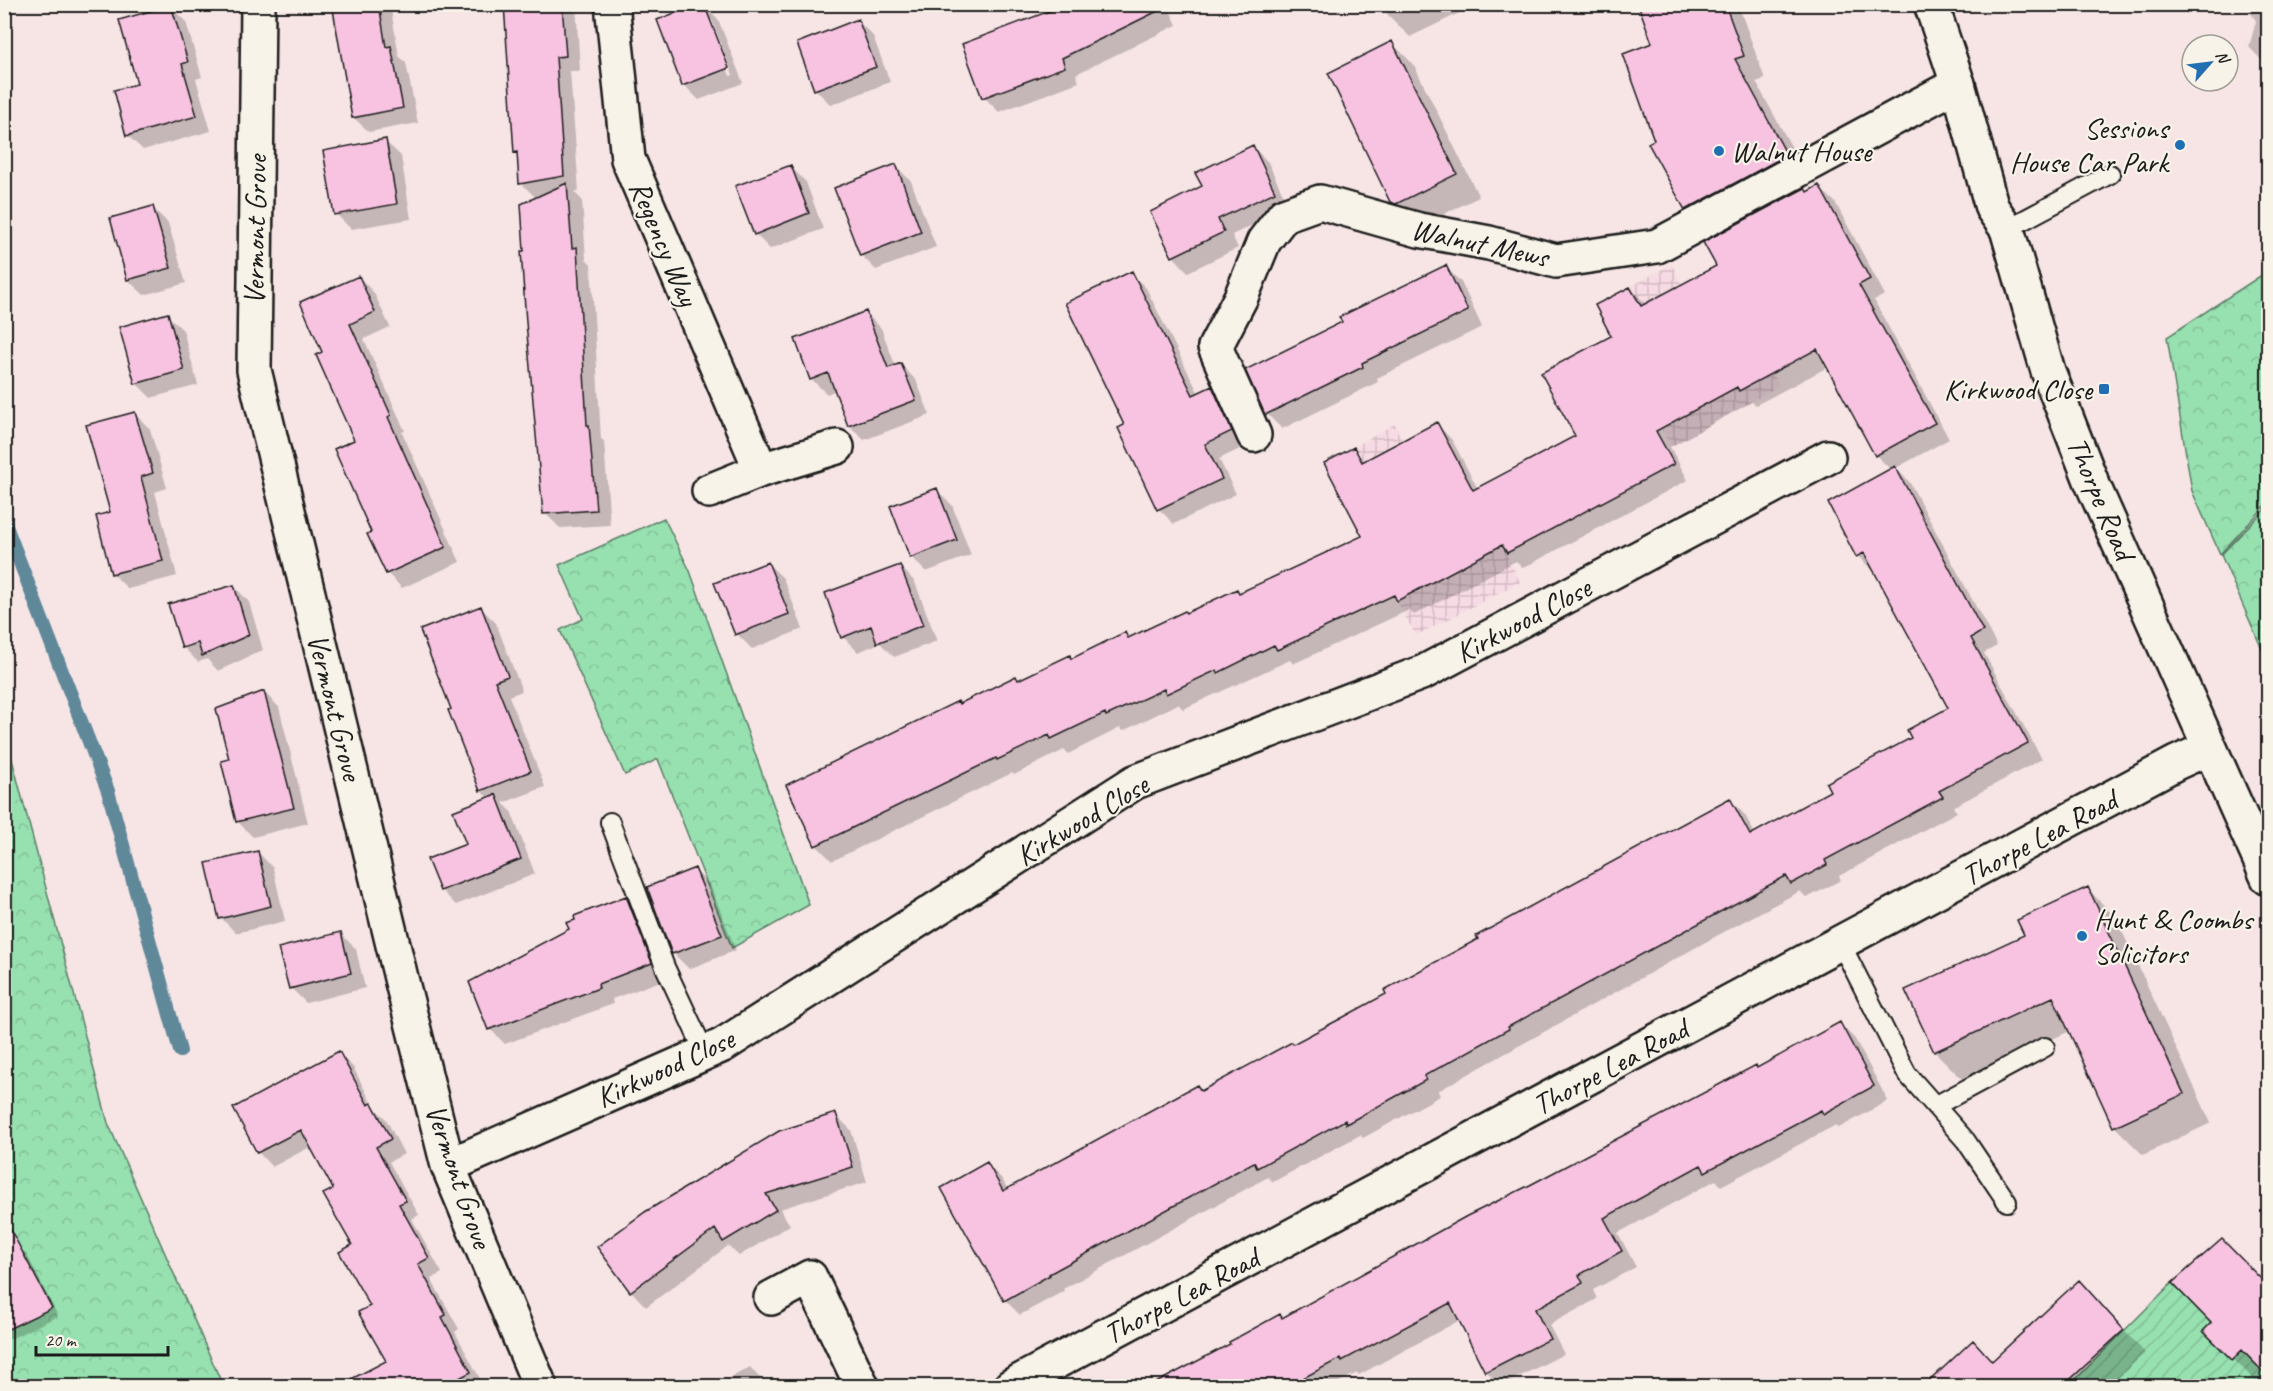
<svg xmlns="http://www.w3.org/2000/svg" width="2273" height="1391" viewBox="0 0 2273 1391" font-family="Caveat,sans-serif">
<defs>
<pattern id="industrial-grid" width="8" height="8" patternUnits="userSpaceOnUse" patternTransform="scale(1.5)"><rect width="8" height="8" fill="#f7dbe4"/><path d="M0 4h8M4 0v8" fill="none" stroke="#d3bbc3"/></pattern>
<pattern id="park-crowns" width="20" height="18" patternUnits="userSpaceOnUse" patternTransform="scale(1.5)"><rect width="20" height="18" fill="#97e0b0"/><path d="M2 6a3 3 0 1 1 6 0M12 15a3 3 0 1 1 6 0" fill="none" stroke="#82c097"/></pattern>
<pattern id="garden-furrows" width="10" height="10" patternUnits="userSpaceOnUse" patternTransform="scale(1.5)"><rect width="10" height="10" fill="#97e0b0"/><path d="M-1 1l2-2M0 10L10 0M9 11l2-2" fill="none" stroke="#82c097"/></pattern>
</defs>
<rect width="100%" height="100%" fill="#f7e5e6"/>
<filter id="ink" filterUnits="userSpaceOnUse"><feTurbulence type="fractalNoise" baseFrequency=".0167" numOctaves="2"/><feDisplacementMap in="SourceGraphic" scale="12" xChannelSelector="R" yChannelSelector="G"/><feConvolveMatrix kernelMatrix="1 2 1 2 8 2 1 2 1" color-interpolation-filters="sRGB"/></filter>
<g filter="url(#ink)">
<path fill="url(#industrial-grid)" d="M1672,264L1682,285L1772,373L1780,385L1671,447L1661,428L1696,408L1630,287Z
M1395,424L1402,441L1502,545L1520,582L1416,636L1397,601L1354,447Z"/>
<path fill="url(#park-crowns)" stroke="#5a7e66" stroke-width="1.5" d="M2268,271V503L2220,554L2192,491L2167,337Z
M2268,506V663L2221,555Z
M664,518L690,571L809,905L732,948L658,759L625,775L560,630L583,619L559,565Z
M4,729L108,1123L223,1386H5Z"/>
<path fill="url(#garden-furrows)" stroke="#5a7e66" stroke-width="1.5" d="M2172,1283L2211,1323L2204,1332L2232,1360L2242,1350L2268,1377V1386H2069Z"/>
<path fill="#0003" fill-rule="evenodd" d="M333,4H390L399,56L406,63L418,123L369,132L353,117Z
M505,4H576L580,71H570L579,191L574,192L582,200L586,259L591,264L601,439L604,441L610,525L560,528L545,513L526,253L536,198L521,183L519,156L515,152Z
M704,4L718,19L743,83L699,100L684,85ZM709,20H712L733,75L730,76Z
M1064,4H1167L1177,25L1076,74L1079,82L999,112L984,97L1065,7Z
M1383,4H1478L1410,37L1388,15Z
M1639,4H1738L1765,79L1756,82L1808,177L1709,231L1686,209L1656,140L1654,44Z
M2245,4H2268V81V67L2249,47L2256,21Z
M171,7L186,22L202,77L196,79L211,131L143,150L127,135L139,85Z
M858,21L873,36L890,82L831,105L816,90L799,44Z
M1392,43L1414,65L1479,197L1419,226L1414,224L1391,201Z
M385,141L401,156L411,219L351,229L336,214Z
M1253,147L1268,162L1289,207L1232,235L1238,248L1188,272L1173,256L1152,212L1204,187Z
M896,166L911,181L936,247L876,270L861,255Z
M791,167L806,182L823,229L770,249L755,234Z
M1819,187L1835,202L1885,295L1874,300L1949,439L1896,468L1910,483L1997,646L1984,653L2042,759L1953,807L1957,812L1839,876L1841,880L1807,898L1800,891L1711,939L1438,1091L1440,1096L1363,1138L1360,1135L1273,1182L1268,1177L1063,1289L1064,1291L1020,1315L1005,1300L987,1164L1002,1179L1008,1190L1197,1087L1202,1092L1341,1020L1730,800L1745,815L1755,834L1832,791L1913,738L1950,709L1875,570L1873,571L1858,556L1891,470L1876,455L1828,367L1756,405L1752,402L1670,447L1688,480L1523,568L1516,561L1414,615L1409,610L1293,664L1290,660L1183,709L1178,704L1123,731L1120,728L1068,754L1064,750L1014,775L1012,773L832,861L816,845L960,705L1019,682L1069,657L1072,660L1125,634L1130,639L1240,594L1364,536L1353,449L1366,462L1437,424L1452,440L1478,489L1577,436L1630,288L1646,304L1718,267L1808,193Z
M153,208L168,223L186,283L144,295L128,280L112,219Z
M1445,267L1461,282L1482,327L1377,378L1378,382L1282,429L1267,414L1344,323Z
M1131,273L1146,288L1199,394L1211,388L1227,403L1246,446L1219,459L1236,494L1174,524L1159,509L1126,425Z
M359,277L374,293L390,327L364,339L405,431L402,432L460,562L402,588L387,573L373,532L356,441L324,353Z
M866,313L881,328L896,367L901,365L916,380L930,415L864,440L849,425L836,390L827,394L811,379Z
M167,315L183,330L198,385L151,398L136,383Z
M135,414L150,429L167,488L155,492L177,576L128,589L113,574L98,517L112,513Z
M937,490L952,505L971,555L926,572L911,557Z
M767,563L783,578L803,629L752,649L737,634Z
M900,566L915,582L937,641L894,657L880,643L858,652L843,637Z
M234,586L249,602L263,650L218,671L207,659L198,662L183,647Z
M481,608L496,623L522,691L509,696L545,787L503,803L511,811L535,874L456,905L441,890L468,845L489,799L481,791L453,709Z
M264,692L279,707L308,823L253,837L238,822L231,760Z
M258,852L273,868L285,921L236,933L221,918Z
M695,870L710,885L736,950L689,969L673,953Z
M2088,889L2116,918L2211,1123L2143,1155L2114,1126L2070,1031L1963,1080L1935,1052L2026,935Z
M626,898L641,913L666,979L612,999L613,1004L505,1044L490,1029L571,929Z
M341,934L356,949L365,988L306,1003L291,988Z
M1840,1024L1855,1039L1888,1101L1839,1128L1836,1125L1721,1186L1716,1180L1618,1233L1636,1267L1593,1290L1597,1299L1549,1325L1564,1354L1501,1386L1486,1371L1460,1320L1359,1375L1357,1373L1331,1386H1200L1189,1367L1280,1316L1283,1319Z
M338,1053L353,1067L373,1106L386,1119L404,1154L389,1162L419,1215L412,1219L442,1273L431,1279L459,1329L455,1332L484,1386H393L382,1365L388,1362L355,1246L335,1190L312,1146L272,1167L258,1152Z
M836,1115L851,1130L867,1182L780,1209L790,1225L739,1256L728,1246L646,1307L631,1291L599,1248Z
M2221,1241L2268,1288V1386H2260L2206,1331L2214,1323Z
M19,1248L27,1255L58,1316L4,1342V1255Z
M2079,1282L2145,1353L2109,1386L1928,1385L1973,1342L1993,1362Z
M750,1367L767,1386H715Z"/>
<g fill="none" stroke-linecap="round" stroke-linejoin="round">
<path stroke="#5f8899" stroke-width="14" d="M4,521L108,791L180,1051"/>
</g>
<path fill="#f7c3e1" stroke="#1c1c1c" stroke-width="1.5" d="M332,4H379L386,47L391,46L403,108L352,118Z
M504,4H562L566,56L556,57L564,176L519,184L517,152L514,153Z
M698,4H704L729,68L682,86L657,20Z
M1068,4H1172L1062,58L1065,67L982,98L962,44Z
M1638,4H1725L1744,56L1735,59L1787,155L1685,210L1648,143L1654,140L1623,54L1652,43Z
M171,5L188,62L182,64L197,116L126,136L114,90L137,84L119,20Z
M858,19L876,67L814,90L797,43Z
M1392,41L1457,174L1396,204L1390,202L1328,73Z
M386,139L397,204L334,215L323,151Z
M1253,145L1275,192L1218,219L1224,232L1172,257L1150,212L1202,186L1195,173Z
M896,164L921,232L860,256L834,188Z
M791,165L809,213L754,235L735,186Z
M567,183L572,248L577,247L587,425H589L596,510L543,514L526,322L521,251H524L521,204Z
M1819,185L1870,279L1859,285L1935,423L1875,456L1817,349L1739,391L1737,387L1656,431L1674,464L1507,553L1502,545L1397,601L1394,595L1277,650L1274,645L1218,673L1217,670L1166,694L1164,689L1106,716L1105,713L1051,739L1049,735L997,760L996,758L815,846L786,785L958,701L959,704L1016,676L1018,680L1070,655L1071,659L1125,632L1128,638L1185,611L1186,613L1237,589L1239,593L1362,536L1324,463L1354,447L1362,462L1437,422L1473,490L1575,436L1541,373L1611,336L1595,305L1630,287L1641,306L1716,266L1703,242L1805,188L1807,192Z
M153,206L171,268L127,280L110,218Z
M1446,265L1468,311L1362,363L1363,367L1265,415L1245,370L1342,322L1339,317Z
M1132,271L1193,395L1212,386L1232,431L1205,444L1222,479L1157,510L1118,428L1124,425L1065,303Z
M359,276L375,312L350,324L391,415L388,417L446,547L386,574L367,534L371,532L334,449L354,440L316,355L322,352L300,302Z
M866,311L888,368L901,363L916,400L848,426L828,373L810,380L795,339Z
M168,313L184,370L135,384L119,327Z
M135,412L153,473L141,477L163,561L111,574L96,516L110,512L86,425Z
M1895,466L1983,631L1971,638L2028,743L1939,791L1943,797L1825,860L1827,865L1791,884L1786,876L1508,1027L1509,1029L1424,1076L1426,1080L1346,1124L1345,1120L1257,1168L1254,1162L1049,1274L1050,1275L1004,1301L941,1188L987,1162L1003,1191L1197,1085L1201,1091L1292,1042L1293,1044L1340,1019L1386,994L1384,990L1478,939L1476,936L1730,798L1750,835L1830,791L1826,783L1911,738L1907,730L1948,708L1864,553L1856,557L1828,503Z
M937,488L957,540L910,558L890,506Z
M768,562L789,614L735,635L714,583Z
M900,565L923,625L877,643L871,626L841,638L825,593Z
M234,585L249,635L202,656L198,643L182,648L168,604Z
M481,606L508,676L495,681L531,771L480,791L448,710L451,709L420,630Z
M264,691L294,808L236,822L221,761L229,759L216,709Z
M496,794L521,859L440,891L427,859L466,844L453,811Z
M258,851L271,906L219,919L206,863Z
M695,868L722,935L672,954L647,887Z
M2088,887L2184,1094L2113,1127L2053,997L1934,1052L1905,990L2024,935L2017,920Z
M626,896L652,963L598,984L599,988L488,1030L469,982L569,929L566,923L575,920L574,916Z
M341,932L351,973L289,989L278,948Z
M1840,1022L1874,1086L1823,1114L1821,1110L1705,1172L1701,1165L1604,1218L1622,1251L1579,1275L1583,1283L1535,1309L1550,1339L1485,1372L1450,1303L1342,1361L1341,1358L1288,1386H1150L1230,1344L1229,1342L1280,1314L1282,1318L1467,1216L1530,1185L1756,1065L1757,1068Z
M339,1051L368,1105L372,1103L391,1139L376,1147L406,1201L399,1204L429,1258L418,1264L446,1315L442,1317L471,1372L444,1386H338L386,1361L358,1312L370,1306L339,1252L352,1245L323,1194L333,1189L301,1130L257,1153L233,1108Z
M836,1113L853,1167L766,1194L776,1210L723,1242L715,1229L630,1292L597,1247L645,1212L779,1131Z
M4,1217L52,1308L4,1331Z
M2222,1239L2268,1286V1377L2242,1350L2232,1360L2203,1331L2211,1323L2172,1283Z
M2079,1280L2124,1330L2063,1386H1924L1973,1340L1992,1361Z"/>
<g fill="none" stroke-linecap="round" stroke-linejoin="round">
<g stroke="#1c1c1c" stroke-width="22">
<path id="service" d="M2007,229L2110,174
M610,822L665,967L705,1053
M1841,944L1907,1074L1966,1141L2007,1202
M1935,1106L2045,1047"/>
</g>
<g stroke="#1c1c1c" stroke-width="38">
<path id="minor" d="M258,4L254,370L401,978L448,1166L540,1386
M612,4L628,159L761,470L709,491
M1254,435L1215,347L1241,297L1264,241L1284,215L1320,202L1419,230L1489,243L1556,261L1657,246L1958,84
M761,470L837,447
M448,1166L723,1045L1135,782L1424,672L1828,457
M771,1298L810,1277L862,1386
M1011,1386L2176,763L2209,748"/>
</g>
<g stroke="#1c1c1c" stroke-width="38">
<path id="primary" d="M1931,4L1958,84L1992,208L2007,229L2048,371L2092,483L2268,878"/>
</g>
<use href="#service" stroke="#f7f3e8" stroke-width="18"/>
<use href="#minor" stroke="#f7f3e8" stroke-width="33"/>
<use href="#primary" stroke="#f7f3e8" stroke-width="33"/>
</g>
</g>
<g fill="#1f6fb2" stroke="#f7f3e8" stroke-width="2">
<circle cx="2180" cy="145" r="6"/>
<circle cx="1719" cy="151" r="6"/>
<rect x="2098" y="383" width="12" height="12" rx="3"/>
<circle cx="2082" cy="936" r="6"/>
</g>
<g text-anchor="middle" stroke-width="4.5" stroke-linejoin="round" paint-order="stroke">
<g font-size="30" fill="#1c1c1c" stroke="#f7f3e8" text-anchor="end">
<text x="2168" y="138">Sessions<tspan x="2168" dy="34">House Car Park</tspan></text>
<text x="1731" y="161" text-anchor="start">Walnut House</text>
<text x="2092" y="399">Kirkwood Close</text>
<text x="2094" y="929" text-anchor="start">Hunt &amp; Coombs<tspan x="2094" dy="34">Solicitors</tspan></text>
</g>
<g font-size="30" fill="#1c1c1c" stroke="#f7f3e8">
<text transform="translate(255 230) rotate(-89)" y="10">Vermont Grove</text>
<text transform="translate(664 243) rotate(67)" y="10">Regency Way</text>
<text transform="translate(1480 243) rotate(12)" y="10">Walnut Mews</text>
<text transform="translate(2101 498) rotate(67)" y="10">Thorpe Road</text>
<text transform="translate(1523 620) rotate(-28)" y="10">Kirkwood Close</text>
<text transform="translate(335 707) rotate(76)" y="10">Vermont Grove</text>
<text transform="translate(1082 820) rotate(-31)" y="10">Kirkwood Close</text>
<text transform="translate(2039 838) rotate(-28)" y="10">Thorpe Lea Road</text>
<text transform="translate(1610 1067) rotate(-28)" y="10">Thorpe Lea Road</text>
<text transform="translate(665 1068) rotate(-25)" y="10">Kirkwood Close</text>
<text transform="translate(459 1176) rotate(71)" y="10">Vermont Grove</text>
<text transform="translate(1181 1296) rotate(-28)" y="10">Thorpe Lea Road</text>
</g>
</g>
<rect width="2273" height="1391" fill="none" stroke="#f7f3e8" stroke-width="24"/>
<rect x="12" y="12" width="2249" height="1367" fill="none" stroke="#1c1c1c" stroke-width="2" filter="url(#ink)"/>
<g transform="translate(2210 63) rotate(62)"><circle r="28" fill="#f7f3e8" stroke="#9f9d96" stroke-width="1.5"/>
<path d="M0-4.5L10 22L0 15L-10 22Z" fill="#1f6fb2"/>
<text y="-9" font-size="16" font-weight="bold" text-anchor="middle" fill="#1c1c1c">N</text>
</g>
<path d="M36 1346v9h132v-9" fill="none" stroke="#1c1c1c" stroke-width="3"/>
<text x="45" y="1346" font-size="18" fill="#1c1c1c" stroke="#f7f3e8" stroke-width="4.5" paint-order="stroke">20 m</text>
</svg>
